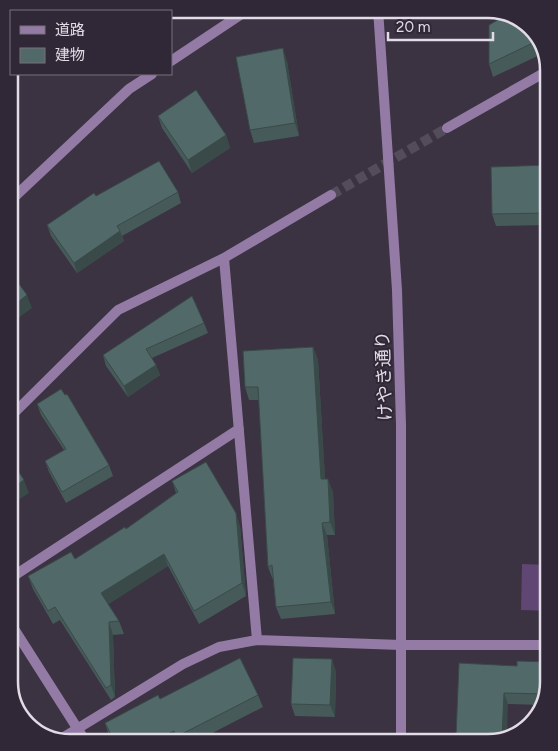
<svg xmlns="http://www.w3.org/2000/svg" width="558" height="751" viewBox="0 0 558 751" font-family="Figtree,'Noto Sans JP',sans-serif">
<rect width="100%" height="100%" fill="#3b3242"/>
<path fill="#604673" d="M522,564L549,565V611L521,610Z"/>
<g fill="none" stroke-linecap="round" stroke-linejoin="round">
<path stroke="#544c5b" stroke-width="10" stroke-dasharray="10 5" stroke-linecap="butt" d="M331,195L447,128"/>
<path stroke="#937ba6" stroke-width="10" d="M171,61L249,9
M447,128L549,70
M9,202L129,89L152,74
M224,258L257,640
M9,418L118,310L224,258L331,195
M9,579L239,429
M9,621L86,742
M59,740L183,664L219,647L257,640L401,645H549"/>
<path stroke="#937ba6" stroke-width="10" d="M378,9L397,290L401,425V742"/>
</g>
<path fill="#465a59" d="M502,12L519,17L539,40L544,53L493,77L489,64L505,16Z
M287,61L299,136L254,143L250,130Z
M158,116L226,135L230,148L192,173L162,128Z
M549,165V225L496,226L492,214Z
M178,192L181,203L122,236L124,241L77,273L51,236L47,225L96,196Z
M204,323L208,333L152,358L156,365L160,375L128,397L106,366L103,355Z
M313,347L318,360L325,479L333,492L335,535H327L335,614L281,619L276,607L273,580L268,567L259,400H249L245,387Z
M37,404L109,465L113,476L66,503L49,472L45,461L64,450L41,415Z
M172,481L240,526L246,596L199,624L168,566L108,604L119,621L124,634L113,635L115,697L111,700L60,620L53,624L33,589L28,576L75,559L126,529L176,493Z
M517,666L549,681L543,705L508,704L488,742H458L456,736Z
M336,671L335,717L295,716L291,704Z
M258,695L263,707L195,742H113L109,736L105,723L160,699Z"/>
<path fill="#394a49" d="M283,48L287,61L299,136L295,123Z
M226,135L230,148L192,173L188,160Z
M120,231L124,241L77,273L74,263Z
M27,295L32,308L9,325V309Z
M313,347L318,360L326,492L321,479Z
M156,365L160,375L128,397L124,386Z
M328,479L333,492L335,535L330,522Z
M24,480L29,493L9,506V490Z
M236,513L240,526L246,596L242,583Z
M322,523L327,535L335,614L331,602Z
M164,554L168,566L106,606L101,593Z
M109,622L113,635L115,697L111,685Z
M332,659L336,671L335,717L330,705Z
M504,693L508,704L507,737L502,738Z"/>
<path fill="#516968" stroke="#394a49" d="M508,14L519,17L535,32L539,40L489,64V25Z
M283,48L295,123L250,130L236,57Z
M196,90L226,135L188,160L158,116Z
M159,161L178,192L117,226L120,231L74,263L47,225L94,193L96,196Z
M549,165V213L492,214L491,167Z
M9,270L27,295L9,309Z
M192,296L204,323L146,349L156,365L124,386L103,355Z
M313,347L321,479H328L330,522L322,523L331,602L276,607L272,565L268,567L258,387H245L243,351Z
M61,389L65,395L67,394L109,465L62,492L45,461L66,449L37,404Z
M9,457L24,480L9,490Z
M206,462L236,513L242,583L194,611L164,554L101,593L119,621L109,622L111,685L106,688L55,607L48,611L28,576L71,552L75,559L125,527L126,529L178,492L172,481Z
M240,658L258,695L174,738V731L152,742H115L105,723L158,695L160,699Z
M293,658L332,659L330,705L291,704Z
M517,661L549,662V681L546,694L504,693L502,738L488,742H463V736H456L459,663L517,666Z"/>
<g text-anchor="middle" stroke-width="4" stroke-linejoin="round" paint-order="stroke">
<g font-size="18" fill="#e2dce6" stroke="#312837">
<text transform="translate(384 376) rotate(-92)" y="6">けやき通り</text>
</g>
</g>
<path d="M0 0H558V751H0ZM70 18H488A52 52 0 0 1 540 70V682A52 52 0 0 1 488 734H70A52 52 0 0 1 18 682V70A52 52 0 0 1 70 18Z" fill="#312837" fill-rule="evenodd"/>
<path fill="none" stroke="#e2dce6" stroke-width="2.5" d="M70 18H488A52 52 0 0 1 540 70V682A52 52 0 0 1 488 734H70A52 52 0 0 1 18 682V70A52 52 0 0 1 70 18Z"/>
<rect x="10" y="10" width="162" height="65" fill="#312837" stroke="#78707d"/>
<rect x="20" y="26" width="25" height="8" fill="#937ba6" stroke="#78707d"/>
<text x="55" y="35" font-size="15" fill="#e2dce6">道路</text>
<rect x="20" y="48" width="25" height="15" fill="#516968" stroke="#78707d"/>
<text x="55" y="60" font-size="15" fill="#e2dce6">建物</text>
<path d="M388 32v8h105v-8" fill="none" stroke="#e2dce6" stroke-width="2.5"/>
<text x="396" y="32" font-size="15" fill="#e2dce6" stroke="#312837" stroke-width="4" paint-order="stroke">20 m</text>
</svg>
